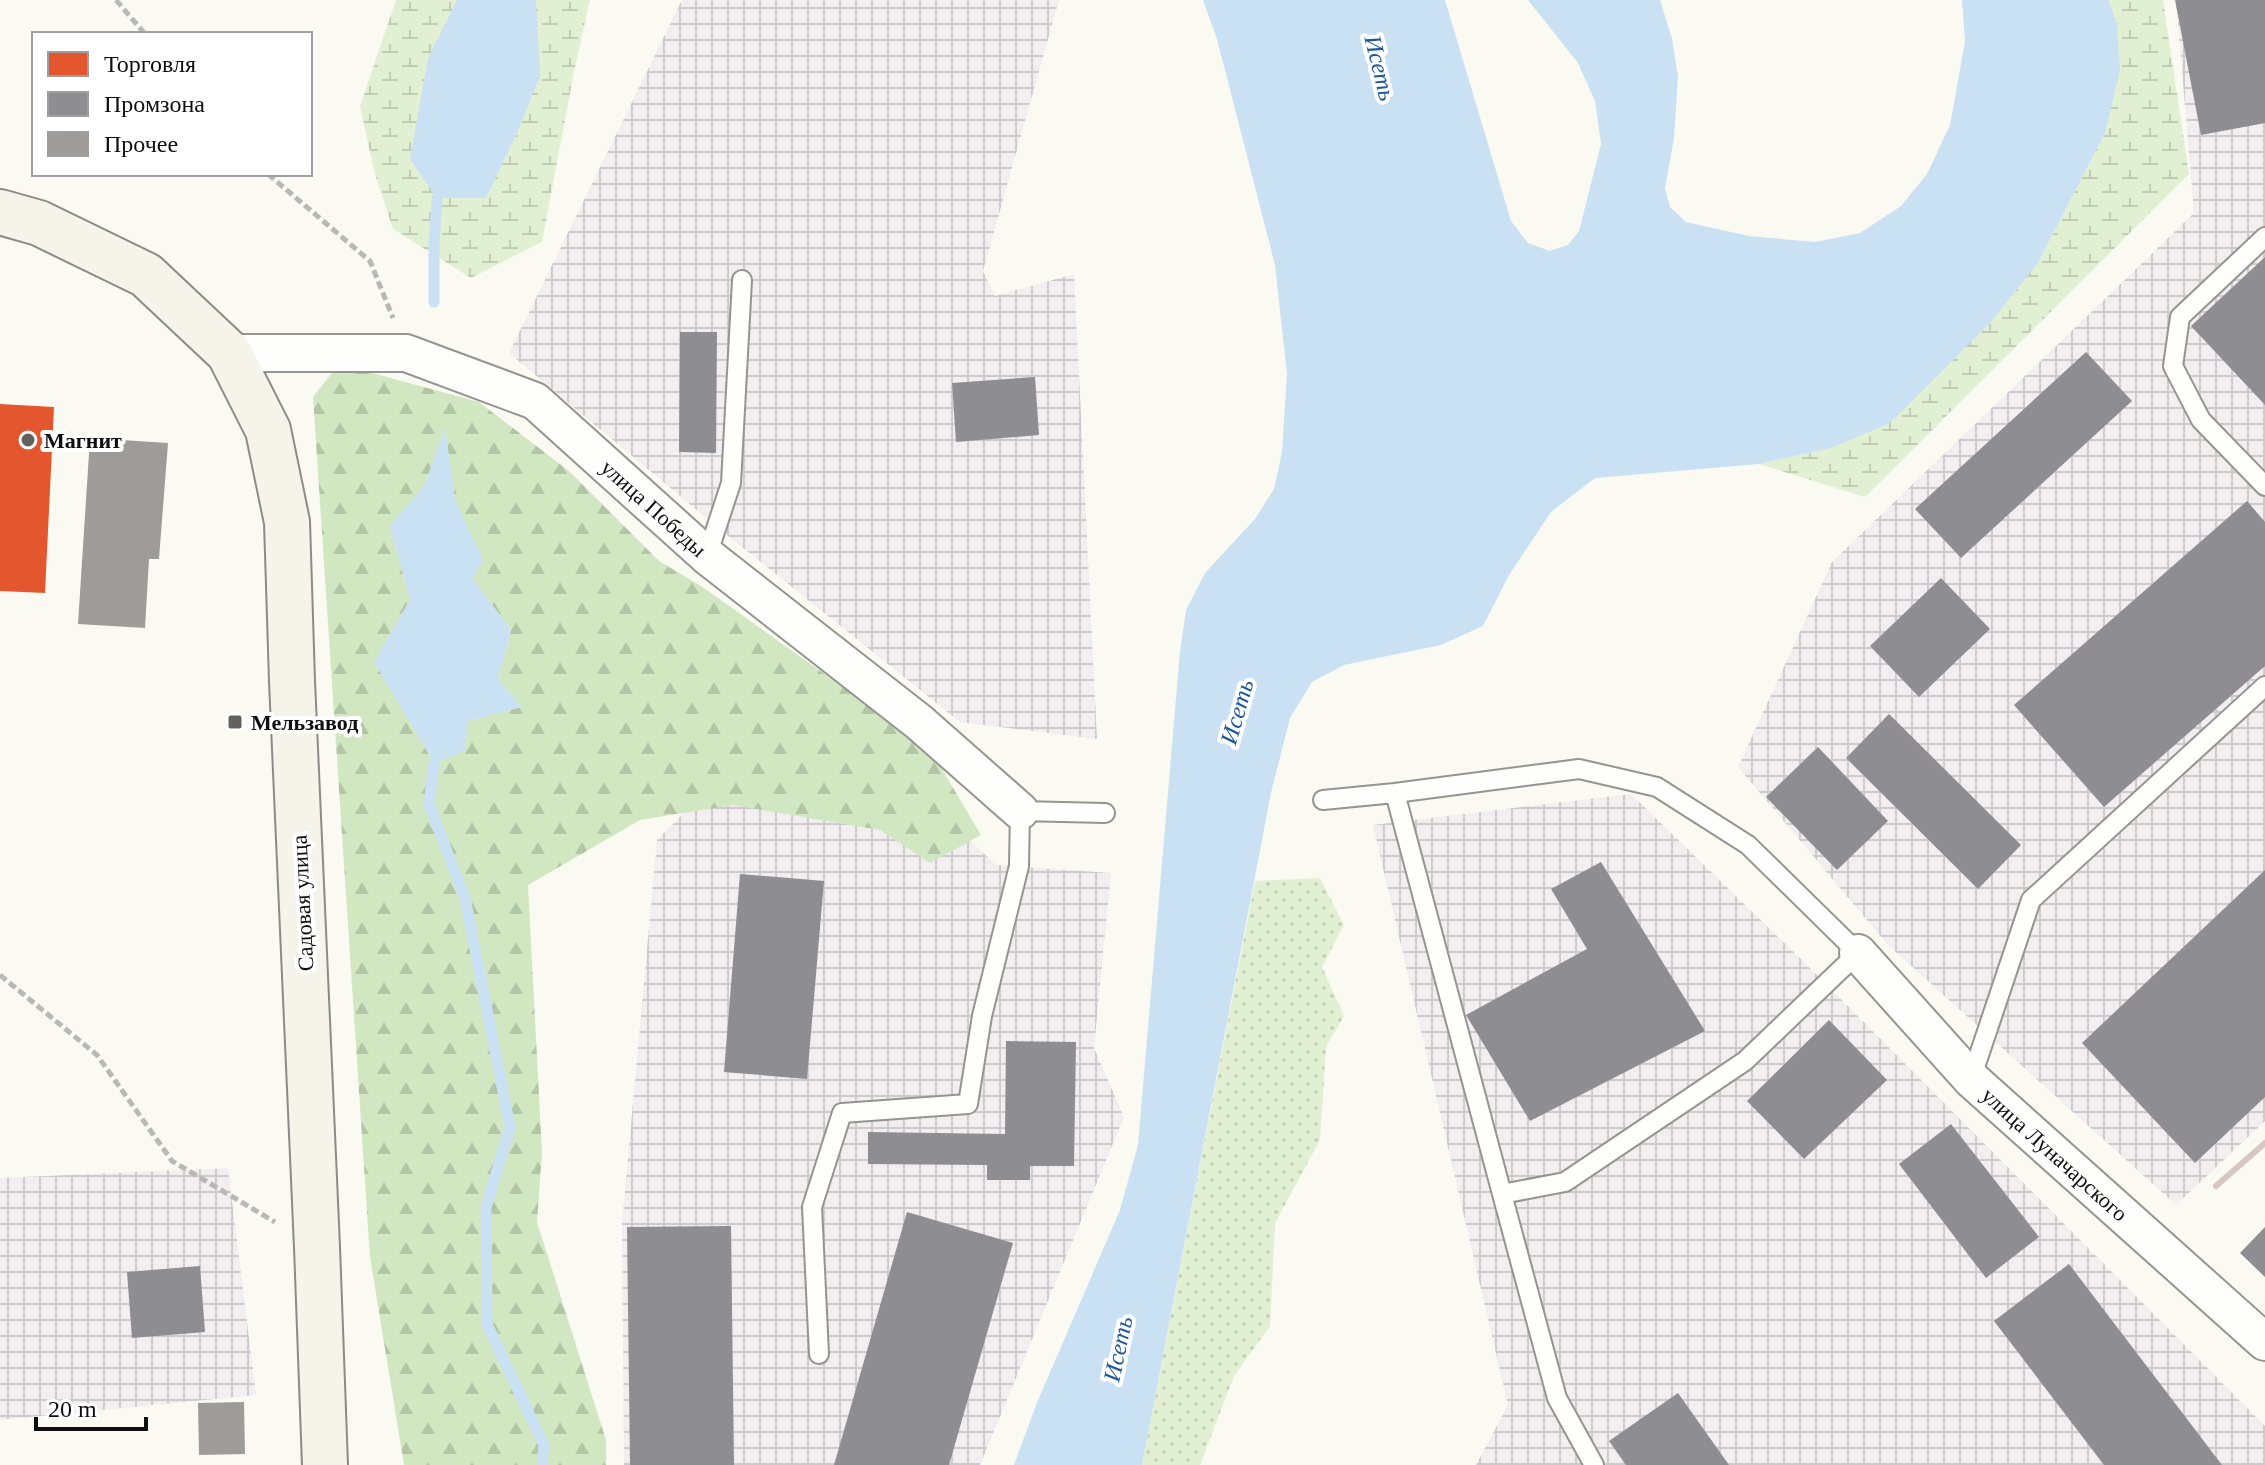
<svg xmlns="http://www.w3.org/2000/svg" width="2265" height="1465" viewBox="0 0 2265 1465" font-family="Georgia,serif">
<defs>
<pattern id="industrial-grid" width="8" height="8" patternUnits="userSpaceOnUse" patternTransform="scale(2)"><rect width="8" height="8" fill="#f2edef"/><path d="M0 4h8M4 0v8" fill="none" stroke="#cecacc"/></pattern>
<pattern id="green-dots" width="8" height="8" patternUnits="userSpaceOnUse" patternTransform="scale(2)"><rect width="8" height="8" fill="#e1f0d3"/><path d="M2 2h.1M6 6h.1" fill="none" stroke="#c0cdb4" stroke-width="1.8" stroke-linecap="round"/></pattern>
<pattern id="forest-firs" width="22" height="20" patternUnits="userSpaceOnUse" patternTransform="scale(2)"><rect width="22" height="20" fill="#d1e7c2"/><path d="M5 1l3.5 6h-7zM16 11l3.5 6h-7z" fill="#b2c5a6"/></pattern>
<pattern id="wetland-marsh" width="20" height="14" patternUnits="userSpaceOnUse" patternTransform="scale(2)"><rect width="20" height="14" fill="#e1f0d3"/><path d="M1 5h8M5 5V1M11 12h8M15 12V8" fill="none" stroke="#c0cdb4"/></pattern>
</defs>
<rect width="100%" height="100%" fill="#fafaf2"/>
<path fill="url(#industrial-grid)" d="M682,0H1059L983,271L995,296L1074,274L1097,739L960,722L717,527L509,353Z
M2176,0H2265V1121L2176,1205L1888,945L1738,767L1832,562L2194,213Z
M813,682L949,821L996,865L1111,873L1094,1048L1124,1117L980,1465H624L622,1223L657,840Z
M1631,794L1807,965L2265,1426V1465H1476L1508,1405L1373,825Z
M228,1168L256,1395L0,1420V1178Z"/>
<path fill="url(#green-dots)" d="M1320,878L1344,925L1322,967L1344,1016L1326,1047L1320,1140L1275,1223L1270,1326L1234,1376L1200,1465H1142L1255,881Z"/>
<path fill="url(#forest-firs)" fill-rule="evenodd" d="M339,364L479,402L569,471L659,561L701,586L930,749L981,835L930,863L880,830L733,805L640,820L528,885L542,1153L537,1222L606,1440V1465H404L370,1257L313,397ZM445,430L455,500L483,560L472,578L511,630L498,679L521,707L468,721L374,662L410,600L390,526L424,486Z"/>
<path fill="url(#wetland-marsh)" d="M396,0H590L574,72L542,242L471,278L393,229L374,171L360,106Z
M2109,0H2163L2189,174L1865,497L1759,464L1831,448L2038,263L2105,133L2117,24Z"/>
<path fill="#cae1f3" d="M457,0H536L540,76L517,133L486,198H437L410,159L428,58Z
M1203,0H1445L1511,221L1528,243L1550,251L1568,245L1579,231L1601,144L1595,101L1578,63L1528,0H1660L1672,39L1678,77L1674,138L1665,188L1670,207L1686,222L1749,236L1815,242L1860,233L1901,206L1927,174L1950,125L1965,41L1962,0H2109L2117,24L2120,70L2105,133L2038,263L1990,323L1890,423L1831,448L1759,464L1595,478L1551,512L1509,575L1483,626L1441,645L1344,665L1312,682L1290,718L1271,793L1142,1465H1014L1036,1405L1120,1210L1138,1145L1180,651L1186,610L1205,573L1255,519L1274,489L1282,452L1287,374L1275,265L1217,39Z
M445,428L455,500L483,560L472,578L511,630L498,679L522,707L468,721L465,751L434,763L374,662L410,600L390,526L424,486Z"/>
<path fill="#e4572e" d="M0,404L54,407L45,593L0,591Z"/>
<path fill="#8d8d92" d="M2175,0H2265V123L2201,135Z
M2265,257V405L2191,326Z
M680,332H717L716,453L679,452Z
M2086,352L2132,401L1961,558L1915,509Z
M1035,377L1039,435L956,442L952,383Z
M2247,501L2265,522V666L2104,807L2014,705Z
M1941,578L1990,629L1919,697L1870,646Z
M1889,714L2021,845L1978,889L1846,758Z
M1818,747L1888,821L1837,870L1766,797Z
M1601,862L1705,1031L1530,1121L1466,1015L1587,949L1551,889Z
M2265,870V1097L2195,1163L2082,1043Z
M740,874L824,881L807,1079L724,1072Z
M1829,1020L1887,1080L1804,1159L1747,1101Z
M1006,1041L1076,1042L1074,1166H1030V1180H987V1165L868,1164V1132L1005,1134Z
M1951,1124L2039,1237L1986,1278L1899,1164Z
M907,1212L1013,1243L949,1465H834Z
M731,1226L734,1465H630L627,1227Z
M2265,1227V1277L2240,1253Z
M2069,1264L2222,1465H2104L1994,1321Z
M200,1266L205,1332L132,1338L127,1272Z
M1678,1393L1729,1465H1626L1609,1441Z"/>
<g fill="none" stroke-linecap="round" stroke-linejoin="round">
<path stroke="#cae1f3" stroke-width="11" d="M434,302V245L437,198
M434,763L429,804L465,898L510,1127L486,1207L487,1324L544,1445L542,1465"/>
</g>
<path fill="#9e9c98" d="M90,438L168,443L159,559H149L145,628L78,624Z
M244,1402L245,1454L199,1455L198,1403Z"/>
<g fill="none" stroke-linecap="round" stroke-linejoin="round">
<g stroke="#949491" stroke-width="22">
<path id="lane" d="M2265,237L2180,317L2173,366L2201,420L2265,486
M707,556L731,483L742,280
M1323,800L1395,793L1502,1194L1565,1182L1745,1061L1858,953L1748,845L1657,787L1579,769L1395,793
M1971,1079L2031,900L2265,686
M1502,1194L1557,1398L1594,1465
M819,1354L812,1207L842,1113L968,1104L982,1016L1019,866L1020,811L1105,813"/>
</g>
<g stroke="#949491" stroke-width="40">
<path id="street" d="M229,353H406L535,401L707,556L919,722L1020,811
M1858,953L1971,1079L2265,1342"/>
</g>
<g stroke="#8b8b87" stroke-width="48">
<path id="secondary" d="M0,212L39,223L146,275L229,353L268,430L287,522L292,681L317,1247L325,1465"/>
</g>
<path stroke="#b8b8b6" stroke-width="5" stroke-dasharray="8 4" stroke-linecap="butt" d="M116,0L145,34
M268,174L370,261L393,318
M0,975L97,1055L172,1161L275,1222"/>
<use href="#lane" stroke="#fefefd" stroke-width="18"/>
<use href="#street" stroke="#fefefd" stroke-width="36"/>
<use href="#secondary" stroke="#f4f4ea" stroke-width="44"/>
<path stroke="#d6c7c5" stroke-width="6" d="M2216,1186L2265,1143"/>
</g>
<g fill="#61615e" stroke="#fff" stroke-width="3">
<circle cx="28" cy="440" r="8"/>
<rect x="227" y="714" width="16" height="16" rx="4"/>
</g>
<g text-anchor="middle" stroke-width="8" stroke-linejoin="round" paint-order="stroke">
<g font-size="22" font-weight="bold" fill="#0e0e0e" stroke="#fff" text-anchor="start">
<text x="44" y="448">Магнит</text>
<text x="251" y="730">Мельзавод</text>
</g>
<g font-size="22" fill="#0e0e0e" stroke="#fff">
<text transform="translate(654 508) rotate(42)" y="8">улица Победы</text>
<text transform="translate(302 903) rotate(-93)" y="8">Садовая улица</text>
<text transform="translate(2055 1154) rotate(42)" y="8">улица Луначарского</text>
</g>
<g font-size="24" font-style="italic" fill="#1d5799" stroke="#fff">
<text transform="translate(1380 68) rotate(76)" y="8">Исеть</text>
<text transform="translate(1237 712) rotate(-74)" y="8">Исеть</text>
<text transform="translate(1118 1349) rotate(-78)" y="8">Исеть</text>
</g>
</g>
<rect x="32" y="32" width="280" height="144" fill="#ffffff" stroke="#9f9f9f" stroke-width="2"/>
<rect x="48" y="52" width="40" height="24" fill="#e4572e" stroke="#9f9f9f" stroke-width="2"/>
<text x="104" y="72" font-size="24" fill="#0e0e0e">Торговля</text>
<rect x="48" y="92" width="40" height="24" fill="#8d8d92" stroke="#9f9f9f" stroke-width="2"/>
<text x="104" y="112" font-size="24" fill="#0e0e0e">Промзона</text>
<rect x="48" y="132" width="40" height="24" fill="#9e9c98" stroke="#9f9f9f" stroke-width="2"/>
<text x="104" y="152" font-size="24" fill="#0e0e0e">Прочее</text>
<path d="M36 1417v12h110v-12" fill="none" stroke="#0e0e0e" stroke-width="4"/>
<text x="48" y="1417" font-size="24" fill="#0e0e0e" stroke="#ffffff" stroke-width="6" paint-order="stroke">20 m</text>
</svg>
